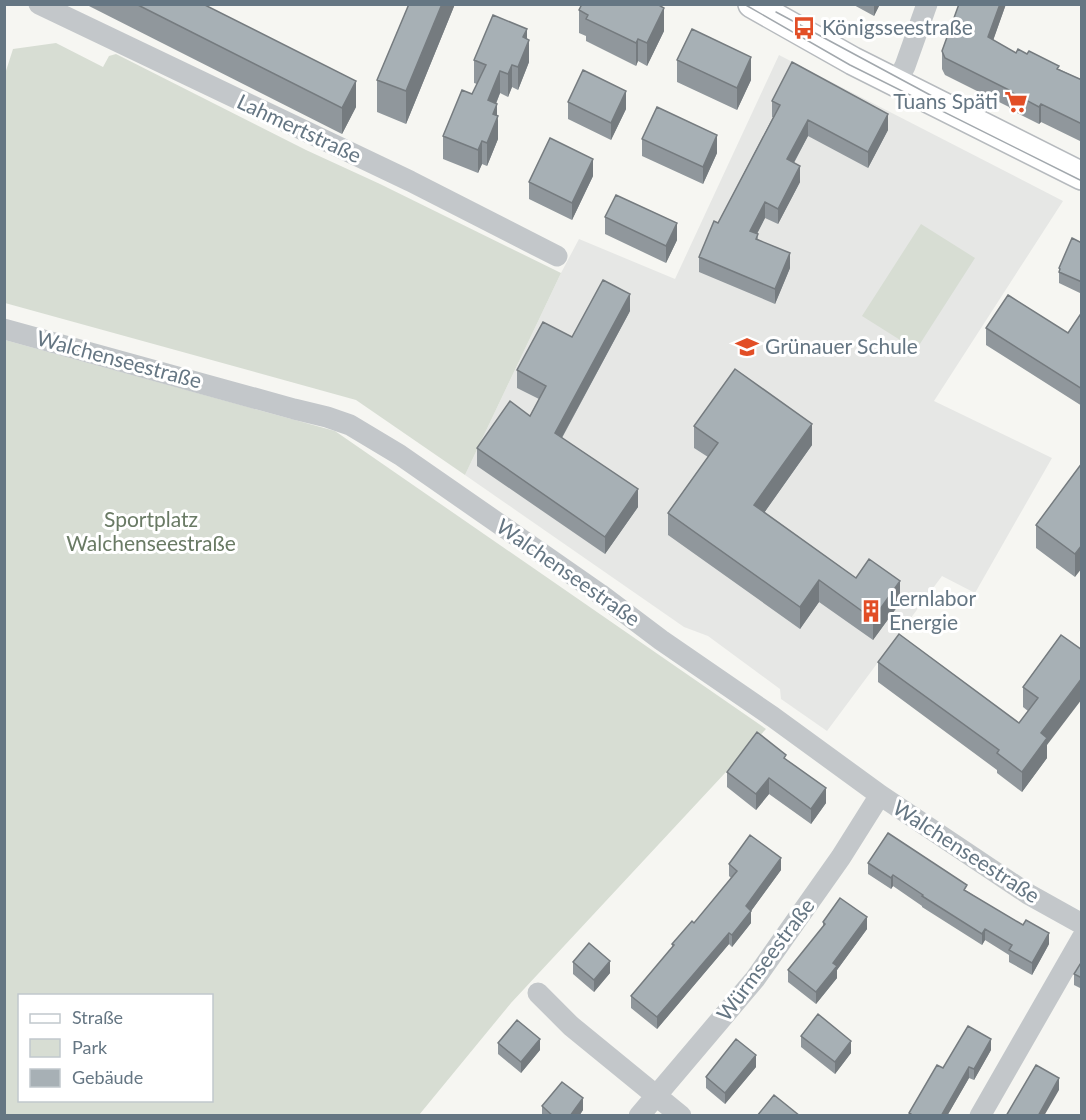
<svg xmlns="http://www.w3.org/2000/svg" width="1086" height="1120" viewBox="0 0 1086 1120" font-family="Lato,sans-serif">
<rect width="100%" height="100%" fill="#f6f6f2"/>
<path fill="#e6e7e5" d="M779,55L1063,201L934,401L1052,458L975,593L942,576L827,731L781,699L780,689L708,636L684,627L465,475L561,273L579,239L675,279Z"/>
<path fill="#d7ddd3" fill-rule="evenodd" d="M56,43L103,67L109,56L116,54L306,150L380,184L561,273L465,475L356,400L5,303V74L13,49Z
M921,224L975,258L916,350L862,316Z
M5,340L335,431L766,729L511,1003L419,1115H5ZM20,996H212V1100H20Z"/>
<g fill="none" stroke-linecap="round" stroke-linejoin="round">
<g stroke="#b6babe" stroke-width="30">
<path id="major" d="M752,4L853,61L1082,176"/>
</g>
<path stroke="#c3c7ca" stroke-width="21" d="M39,4L410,181L557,256
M896,83L905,66L927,4
M4,329L294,409L327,417L350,425L400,455L600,594L661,640L773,717L880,795L1028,894L1082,924
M538,993L571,1026L681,1116
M639,1116L755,979L841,857L880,795
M980,1116L1082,938"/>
<use href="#major" stroke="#fff" stroke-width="27"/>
<path stroke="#a2a8ad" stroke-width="1.5" d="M744,4L850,65L1082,181
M776,12L932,96"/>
</g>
<path fill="#90979c" d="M85,4H203L356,107L342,134Z
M409,4H455L406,124L377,112V80Z
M852,4H880L874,16Z
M959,4H1006L993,40L1016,53L1059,69L1082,80V142L1041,122L1039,124L1009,109V107L945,75L942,69V51Z
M579,10L664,31L647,66L638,61L636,66L586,41V36L579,33Z
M527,39L529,62L518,90L512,87L508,97L500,93L496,104L498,139L487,166L482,164L478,173L443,159V136L472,94L477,84L474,83V60Z
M677,60L751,80L737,110L677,82Z
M772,101L888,130L868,168L808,136L794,163L800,182L778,224L765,218L757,234L758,239L790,268L775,304L699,272V257L718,223L773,117H772Z
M568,102L626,109L611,140L568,119Z
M642,139L717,153L703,184L642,156Z
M593,176L572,220L529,199V182Z
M605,217L677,240L666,263L605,234Z
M1082,243V294L1059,283V268Z
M630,311L562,438L638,507L605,554L477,466V448L530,416L539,399L517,388V370L572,337Z
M1082,312V406L986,345V328L1068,333Z
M694,426L812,445L764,513L856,578L900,603L873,640L819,602L800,629L668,535V513L708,457L694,448Z
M1082,463L1075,577L1036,548V525Z
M1061,635L1047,745V758L1022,792L997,773V770L878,682V662L1019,723L1028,711L1023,707V687Z
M786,759L826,803L811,824L769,794L756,810L727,787V772Z
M868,863L967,891L1049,944L1032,975L1009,962V955L985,940L982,945L922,907V906L893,886L891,889L868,874Z
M729,864L781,870L751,911V923L732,947L729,944L657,1029L631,1008V996L672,948V944L694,923L731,878L729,876Z
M823,922L867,929L837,970V978L816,1004L788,982V970L823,927Z
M1082,961V989L1074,985V974Z
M573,962L610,973L594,992L573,974Z
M801,1036L851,1053L835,1074L801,1047Z
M498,1043L540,1050L521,1073L498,1054Z
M991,1050L974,1080L969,1078L947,1116H909V1113L943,1068Z
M756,1067L725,1104L706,1088V1077Z
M542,1106L583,1110L579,1116H542Z"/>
<path fill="#757b7f" d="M442,4H455L406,124V91Z
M874,4H880L874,16Z
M1000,4H1006L988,55V37Z
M664,8V31L647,66V43Z
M527,29V45L529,40V62L518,90V67L523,37Z
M638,39V61L636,66V43Z
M751,57V80L737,110V88Z
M512,65V87L508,97V74Z
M500,71V93L488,123V100Z
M356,81V107L342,134V108Z
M626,91V109L611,140V123Z
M497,104V120L498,116V139L487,166V143L493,114Z
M1041,104V122L1039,124V107Z
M888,114V130L868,168V152Z
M808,120V136L787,175V159Z
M717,135V153L703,184V167Z
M482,141V164L478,173V150Z
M593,159V176L572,220V203Z
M800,166V182L778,224V209Z
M765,202V218L750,247V231Z
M677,223V240L666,263V246Z
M790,253V268L775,304V289Z
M630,294V311L555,450V433Z
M812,424V445L754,527V505Z
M638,489V507L605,554V537Z
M1082,545V568L1075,577V554Z
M819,580V602L800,629V607Z
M900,581V603L873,640V619Z
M1082,678V699L1047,745V758L1022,792V772L1041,733Z
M769,778V794L756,810V794Z
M826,788V803L811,824V809Z
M781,858V870L746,918V906Z
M893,875V886L891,889V878Z
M751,911V923L732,947V935Z
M867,917V929L837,970V978L816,1004V992L833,963Z
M985,929V940L982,945V934Z
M729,933V944L657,1029V1017Z
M1049,933V944L1032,975V963Z
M610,961V973L594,992V980Z
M540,1039V1050L521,1073V1062Z
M991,1039V1050L974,1080V1069Z
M851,1041V1053L835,1074V1062Z
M756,1055V1067L725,1104V1093Z
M969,1067V1078L947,1116H941Z
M1059,1078V1090L1044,1116H1038Z
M583,1098V1110L579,1116H570Z"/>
<path fill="#a7b0b5" stroke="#757b7f" stroke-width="1.5" d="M136,4H203L356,81L342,108Z
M409,4H442L406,91L377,80Z
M582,4H657L664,8L647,43L638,39L636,43L586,19L588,15L579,10Z
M959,4H1000L988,37L1016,53L1018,49L1027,54L1029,51L1059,66L1057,69L1082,80V124L1041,104L1039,107L1009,91V90L945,58L942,51Z
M493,15L527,29L523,37L529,40L518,67L512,65L508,74L500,71L488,100L497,104L493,114L498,116L487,143L482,141L478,150L443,136L462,90L472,94L486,65L474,60Z
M692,29L751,57L737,88L677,60Z
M792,62L888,114L868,152L808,120L787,159L800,166L778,209L765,202L750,231L758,234L756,239L790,253L775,289L699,257L714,221L718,223L780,105L772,101Z
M583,70L626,91L611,123L568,102Z
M657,107L717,135L703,167L642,139Z
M550,138L593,159L572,203L529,182Z
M616,195L677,223L666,246L605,217Z
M1072,238L1082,243V282L1059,272L1060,269L1059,268Z
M603,280L630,294L555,433L638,489L605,537L477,448L510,401L530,416L546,386L517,370L543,322L572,337Z
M1008,295L1068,333L1082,312V389L986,328Z
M735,369L812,424L754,505L856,578L869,559L900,581L873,619L819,580L800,607L668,513L718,443L694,426Z
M1082,463V545L1075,554L1036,525Z
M899,634L1019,723L1038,698L1023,687L1061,635L1082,650V678L1041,733L1047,738L1022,772L997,753L999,750L878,662Z
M757,732L786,755L784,758L826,788L811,809L769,778L756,794L727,772Z
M888,833L967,885L964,890L1023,925L1026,920L1049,933L1032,963L1009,950L1012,945L985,929L982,934L922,896L923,895L893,875L891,878L868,863Z
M750,835L781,858L746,906L751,911L732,935L729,933L657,1017L631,996L674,945L672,944L692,921L694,923L737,871L729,864Z
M840,898L867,917L833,963L837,966L816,992L788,970L825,924L823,922Z
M589,943L610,961L594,980L573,962Z
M1082,961V978L1074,974Z
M818,1014L851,1041L835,1062L801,1036Z
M517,1020L540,1039L521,1062L498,1043Z
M968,1026L991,1039L974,1069L969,1067L941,1116H914L909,1113L937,1065L943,1068Z
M736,1039L756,1055L725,1093L706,1077Z
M1036,1065L1059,1078L1038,1116H1006Z
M562,1082L583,1098L570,1116H553L542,1106Z
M774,1095L800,1116H757Z"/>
<defs>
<g id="bus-bare" transform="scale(1.8)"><path d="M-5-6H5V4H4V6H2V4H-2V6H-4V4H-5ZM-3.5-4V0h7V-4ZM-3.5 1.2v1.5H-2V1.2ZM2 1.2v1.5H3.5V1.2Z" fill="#e24e26" stroke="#fff" stroke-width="2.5" paint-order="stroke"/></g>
<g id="supermarket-bare" transform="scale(1.8)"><path d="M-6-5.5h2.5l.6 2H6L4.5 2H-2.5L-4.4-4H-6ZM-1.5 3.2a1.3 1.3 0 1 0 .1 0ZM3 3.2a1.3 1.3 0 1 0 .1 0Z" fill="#e24e26" stroke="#fff" stroke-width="2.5" paint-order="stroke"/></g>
<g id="school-bare" transform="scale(1.8)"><path d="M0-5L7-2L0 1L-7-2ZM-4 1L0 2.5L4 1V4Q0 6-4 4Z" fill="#e24e26" stroke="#fff" stroke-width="2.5" paint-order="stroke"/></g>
<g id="building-bare" transform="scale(1.8)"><path d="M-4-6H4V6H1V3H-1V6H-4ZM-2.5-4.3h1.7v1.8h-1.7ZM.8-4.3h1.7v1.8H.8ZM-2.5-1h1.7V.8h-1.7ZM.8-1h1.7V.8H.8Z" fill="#e24e26" stroke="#fff" stroke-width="2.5" paint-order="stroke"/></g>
</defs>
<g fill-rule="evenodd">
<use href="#bus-bare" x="804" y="28"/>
<use href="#supermarket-bare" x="1016" y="102"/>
<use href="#school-bare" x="747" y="347"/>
<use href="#building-bare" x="871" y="611"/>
</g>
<g text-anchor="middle" stroke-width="6" stroke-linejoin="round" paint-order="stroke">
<g font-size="21" fill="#657683" stroke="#fff" text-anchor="start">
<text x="822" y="35">Königsseestraße</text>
<text x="998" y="109" text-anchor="end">Tuans Späti</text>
<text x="765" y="354">Grünauer Schule</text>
<text x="889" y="606">Lernlabor<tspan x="889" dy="24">Energie</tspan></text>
</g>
<g font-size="21" fill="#657683" stroke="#fff">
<text transform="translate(299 129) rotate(25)" y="7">Lahmertstraße</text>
<text transform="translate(119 360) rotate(15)" y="7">Walchenseestraße</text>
<text transform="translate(568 573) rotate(35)" y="7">Walchenseestraße</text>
<text transform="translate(966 852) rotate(33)" y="7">Walchenseestraße</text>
<text transform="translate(766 960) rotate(-53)" y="7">Würmseestraße</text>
</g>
<g font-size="21" fill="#697a64" stroke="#fff">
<text x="151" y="527">Sportplatz<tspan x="151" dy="24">Walchenseestraße</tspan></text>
</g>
</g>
<rect width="1086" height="1120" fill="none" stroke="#657683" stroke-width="12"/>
<rect x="18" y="994" width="195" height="108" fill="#ffffff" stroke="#c1c8cd" stroke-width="1.5"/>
<rect x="30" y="1014" width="30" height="9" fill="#ffffff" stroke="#c1c8cd" stroke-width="1.5"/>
<text x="72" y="1024" font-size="18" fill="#657683">Straße</text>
<rect x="30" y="1039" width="30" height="18" fill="#d7ddd3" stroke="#c1c8cd" stroke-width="1.5"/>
<text x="72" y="1054" font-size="18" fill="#657683">Park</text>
<rect x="30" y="1069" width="30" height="18" fill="#a7b0b5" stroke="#c1c8cd" stroke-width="1.5"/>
<text x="72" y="1084" font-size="18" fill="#657683">Gebäude</text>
</svg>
